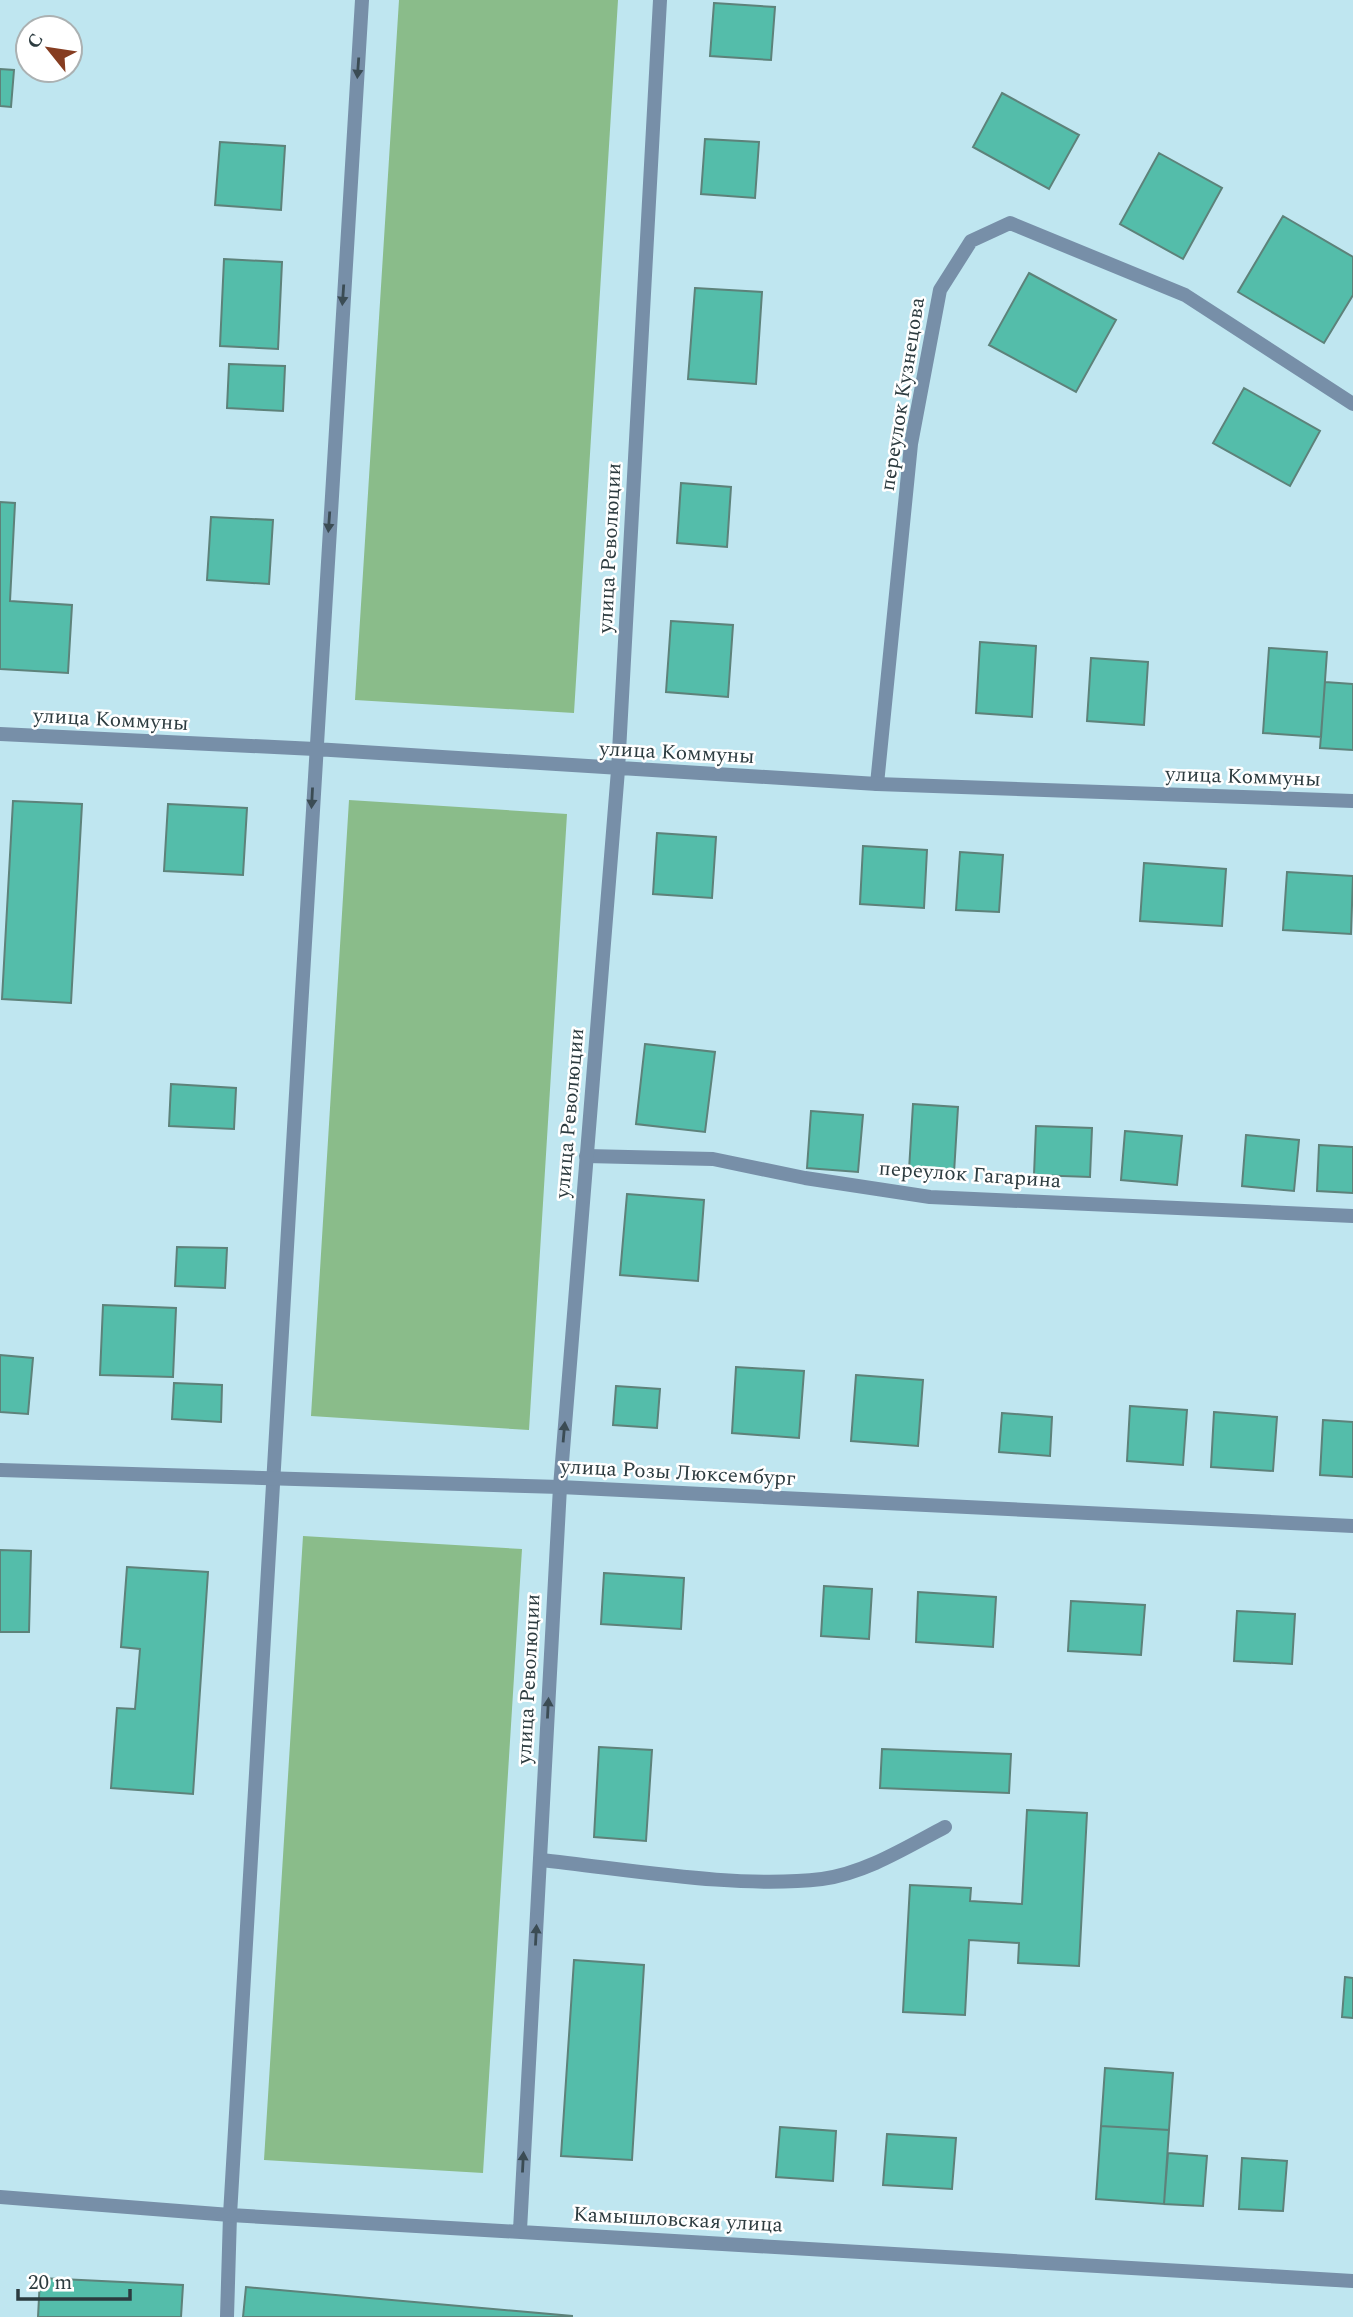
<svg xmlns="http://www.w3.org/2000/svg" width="1353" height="2317" viewBox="0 0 1353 2317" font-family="Spectral,serif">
<rect width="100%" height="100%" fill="#bfe6f0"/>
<path fill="#8abc8a" d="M399,0H618L574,713L355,700Z
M349,800L567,814L529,1430L311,1416Z
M303,1536L522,1549L483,2173L264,2160Z"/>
<path fill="#54bdaa" stroke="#5d827a" stroke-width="2" d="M714,3L775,7L771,60L710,56Z
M0,69L14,70L11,107L0,106Z
M1002,93L1079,135L1049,189L973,147Z
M705,139L759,142L755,198L701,194Z
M220,142L285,146L281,210L215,205Z
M1159,153L1222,188L1183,259L1120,224Z
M1283,216L1353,257V295L1324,343L1238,292Z
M224,259L282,262L278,349L220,346Z
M1029,273L1116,320L1076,392L989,345Z
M695,288L762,292L756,384L688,379Z
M229,364L285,366L283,411L227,408Z
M1244,388L1320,431L1290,486L1213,443Z
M681,483L731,487L727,547L677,543Z
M0,502L15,503L10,601L72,605L68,673L0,669Z
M211,517L273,520L269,584L207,580Z
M671,621L733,625L728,697L666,692Z
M980,642L1036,646L1032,717L976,713Z
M1269,648L1327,652L1321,737L1263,733Z
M1091,658L1148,662L1144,725L1087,721Z
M1325,682L1353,684V750L1320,748Z
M13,801L82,804L71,1003L2,999Z
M168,804L247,808L243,875L164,871Z
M657,833L716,837L712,898L653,894Z
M863,846L927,850L924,908L860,904Z
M960,852L1003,855L999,912L956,910Z
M1144,863L1226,869L1222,926L1140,921Z
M1287,872L1353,876L1351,934L1283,930Z
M645,1044L715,1052L705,1132L636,1124Z
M171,1084L236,1088L234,1129L169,1126Z
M913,1104L958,1107L954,1173L909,1170Z
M811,1111L863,1115L858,1172L807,1168Z
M1036,1126L1092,1128L1090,1177L1034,1175Z
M1125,1131L1182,1136L1177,1185L1121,1180Z
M1246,1135L1299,1140L1294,1191L1242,1186Z
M1319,1145L1353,1147V1193L1317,1191Z
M627,1194L704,1200L698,1281L620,1275Z
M177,1247L227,1248L225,1288L175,1286Z
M103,1305L176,1308L173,1377L100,1375Z
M0,1355L33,1358L28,1414L0,1412Z
M736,1367L804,1371L799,1438L732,1433Z
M856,1375L923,1380L918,1446L851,1441Z
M174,1383L222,1385L221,1422L172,1419Z
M616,1386L660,1389L657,1428L613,1425Z
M1130,1406L1187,1410L1183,1465L1127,1461Z
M1214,1412L1277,1417L1273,1471L1211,1467Z
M1002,1413L1052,1417L1050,1456L999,1452Z
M1323,1420L1353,1422V1477L1320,1475Z
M0,1550L31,1551L29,1632H0Z
M127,1567L208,1572L193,1794L111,1788L117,1708L135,1709L140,1649L121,1647Z
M604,1573L684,1578L681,1629L601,1624Z
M824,1586L872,1589L869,1639L821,1636Z
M918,1592L996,1597L993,1647L916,1642Z
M1071,1601L1145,1605L1141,1655L1068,1651Z
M1237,1611L1295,1614L1292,1664L1234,1661Z
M599,1747L652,1750L646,1841L594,1837Z
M882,1749L1011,1754L1009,1793L880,1788Z
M1027,1810L1087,1813L1079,1966L1018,1963L1019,1943L969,1940L965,2015L903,2012L910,1885L971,1888L970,1901L1022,1904Z
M574,1960L644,1965L632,2160L561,2156Z
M1345,1977L1353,1978V2018L1342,2017Z
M1105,2068L1173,2073L1169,2130L1101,2126Z
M1101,2126L1169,2130L1164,2204L1096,2199Z
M780,2127L836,2131L833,2181L776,2177Z
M887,2134L956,2138L952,2189L883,2185Z
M1168,2153L1207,2156L1203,2206L1164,2204Z
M1242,2158L1287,2161L1283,2211L1239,2209Z
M40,2278L183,2285L181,2317H38Z
M246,2287L572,2316V2317H243Z"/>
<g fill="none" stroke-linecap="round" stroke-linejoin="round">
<path stroke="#778fa8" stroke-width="14" d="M877,784L911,444L940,290L971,241L1010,223L1185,295L1353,404
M586,1156L713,1159L805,1178L930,1197L1353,1216
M540,1860C628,1869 735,1889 822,1879C866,1873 907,1847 945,1827
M227,2317L230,2215"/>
<path stroke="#778fa8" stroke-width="14" d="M0,734L315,749L877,784L1353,801
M0,2197L230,2215L1353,2281
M230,2215C275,1477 315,738 362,0
M520,2230L560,1487L618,770L660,0"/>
<path stroke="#778fa8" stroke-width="14" d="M0,1470L560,1487L1353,1526"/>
</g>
<defs><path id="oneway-solid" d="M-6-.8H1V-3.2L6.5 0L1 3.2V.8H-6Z" transform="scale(1.75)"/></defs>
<g fill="#3b4c54">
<use href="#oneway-solid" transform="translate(358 68) rotate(94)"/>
<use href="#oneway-solid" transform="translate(343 295) rotate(94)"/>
<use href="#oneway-solid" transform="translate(329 522) rotate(94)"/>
<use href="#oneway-solid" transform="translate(312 798) rotate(93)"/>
<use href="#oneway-solid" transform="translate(564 1432) rotate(-85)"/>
<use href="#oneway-solid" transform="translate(548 1708) rotate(-87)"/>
<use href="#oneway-solid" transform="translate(536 1935) rotate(-87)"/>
<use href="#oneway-solid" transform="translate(523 2162) rotate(-87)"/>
</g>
<g text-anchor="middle" stroke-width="5" stroke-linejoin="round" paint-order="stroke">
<g font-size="21" fill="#2c3b3f" stroke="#fff">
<text transform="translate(902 394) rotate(-81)" y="7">переулок Кузнецова</text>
<text transform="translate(609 548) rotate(-87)" y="7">улица Революции</text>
<text transform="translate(111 719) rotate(3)" y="7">улица Коммуны</text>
<text transform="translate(677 752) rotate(3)" y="7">улица Коммуны</text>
<text transform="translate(1243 776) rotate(2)" y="7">улица Коммуны</text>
<text transform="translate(569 1113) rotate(-85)" y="7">улица Революции</text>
<text transform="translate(970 1174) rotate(4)" y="7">переулок Гагарина</text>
<text transform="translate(678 1472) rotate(3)" y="7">улица Розы Люксембург</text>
<text transform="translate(528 1679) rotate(-87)" y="7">улица Революции</text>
<text transform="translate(678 2219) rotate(3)" y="7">Камышловская улица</text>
</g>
</g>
<g transform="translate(49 49) rotate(300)"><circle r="33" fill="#ffffff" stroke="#abb1b2" stroke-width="2"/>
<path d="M0-5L12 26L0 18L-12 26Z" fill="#863d21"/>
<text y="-10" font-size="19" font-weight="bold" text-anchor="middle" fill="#2c3b3f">С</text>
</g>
<path d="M18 2289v10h112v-10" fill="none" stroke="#2c3b3f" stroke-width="3.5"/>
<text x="28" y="2289" font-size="21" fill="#2c3b3f" stroke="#ffffff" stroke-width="5" paint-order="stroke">20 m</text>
</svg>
